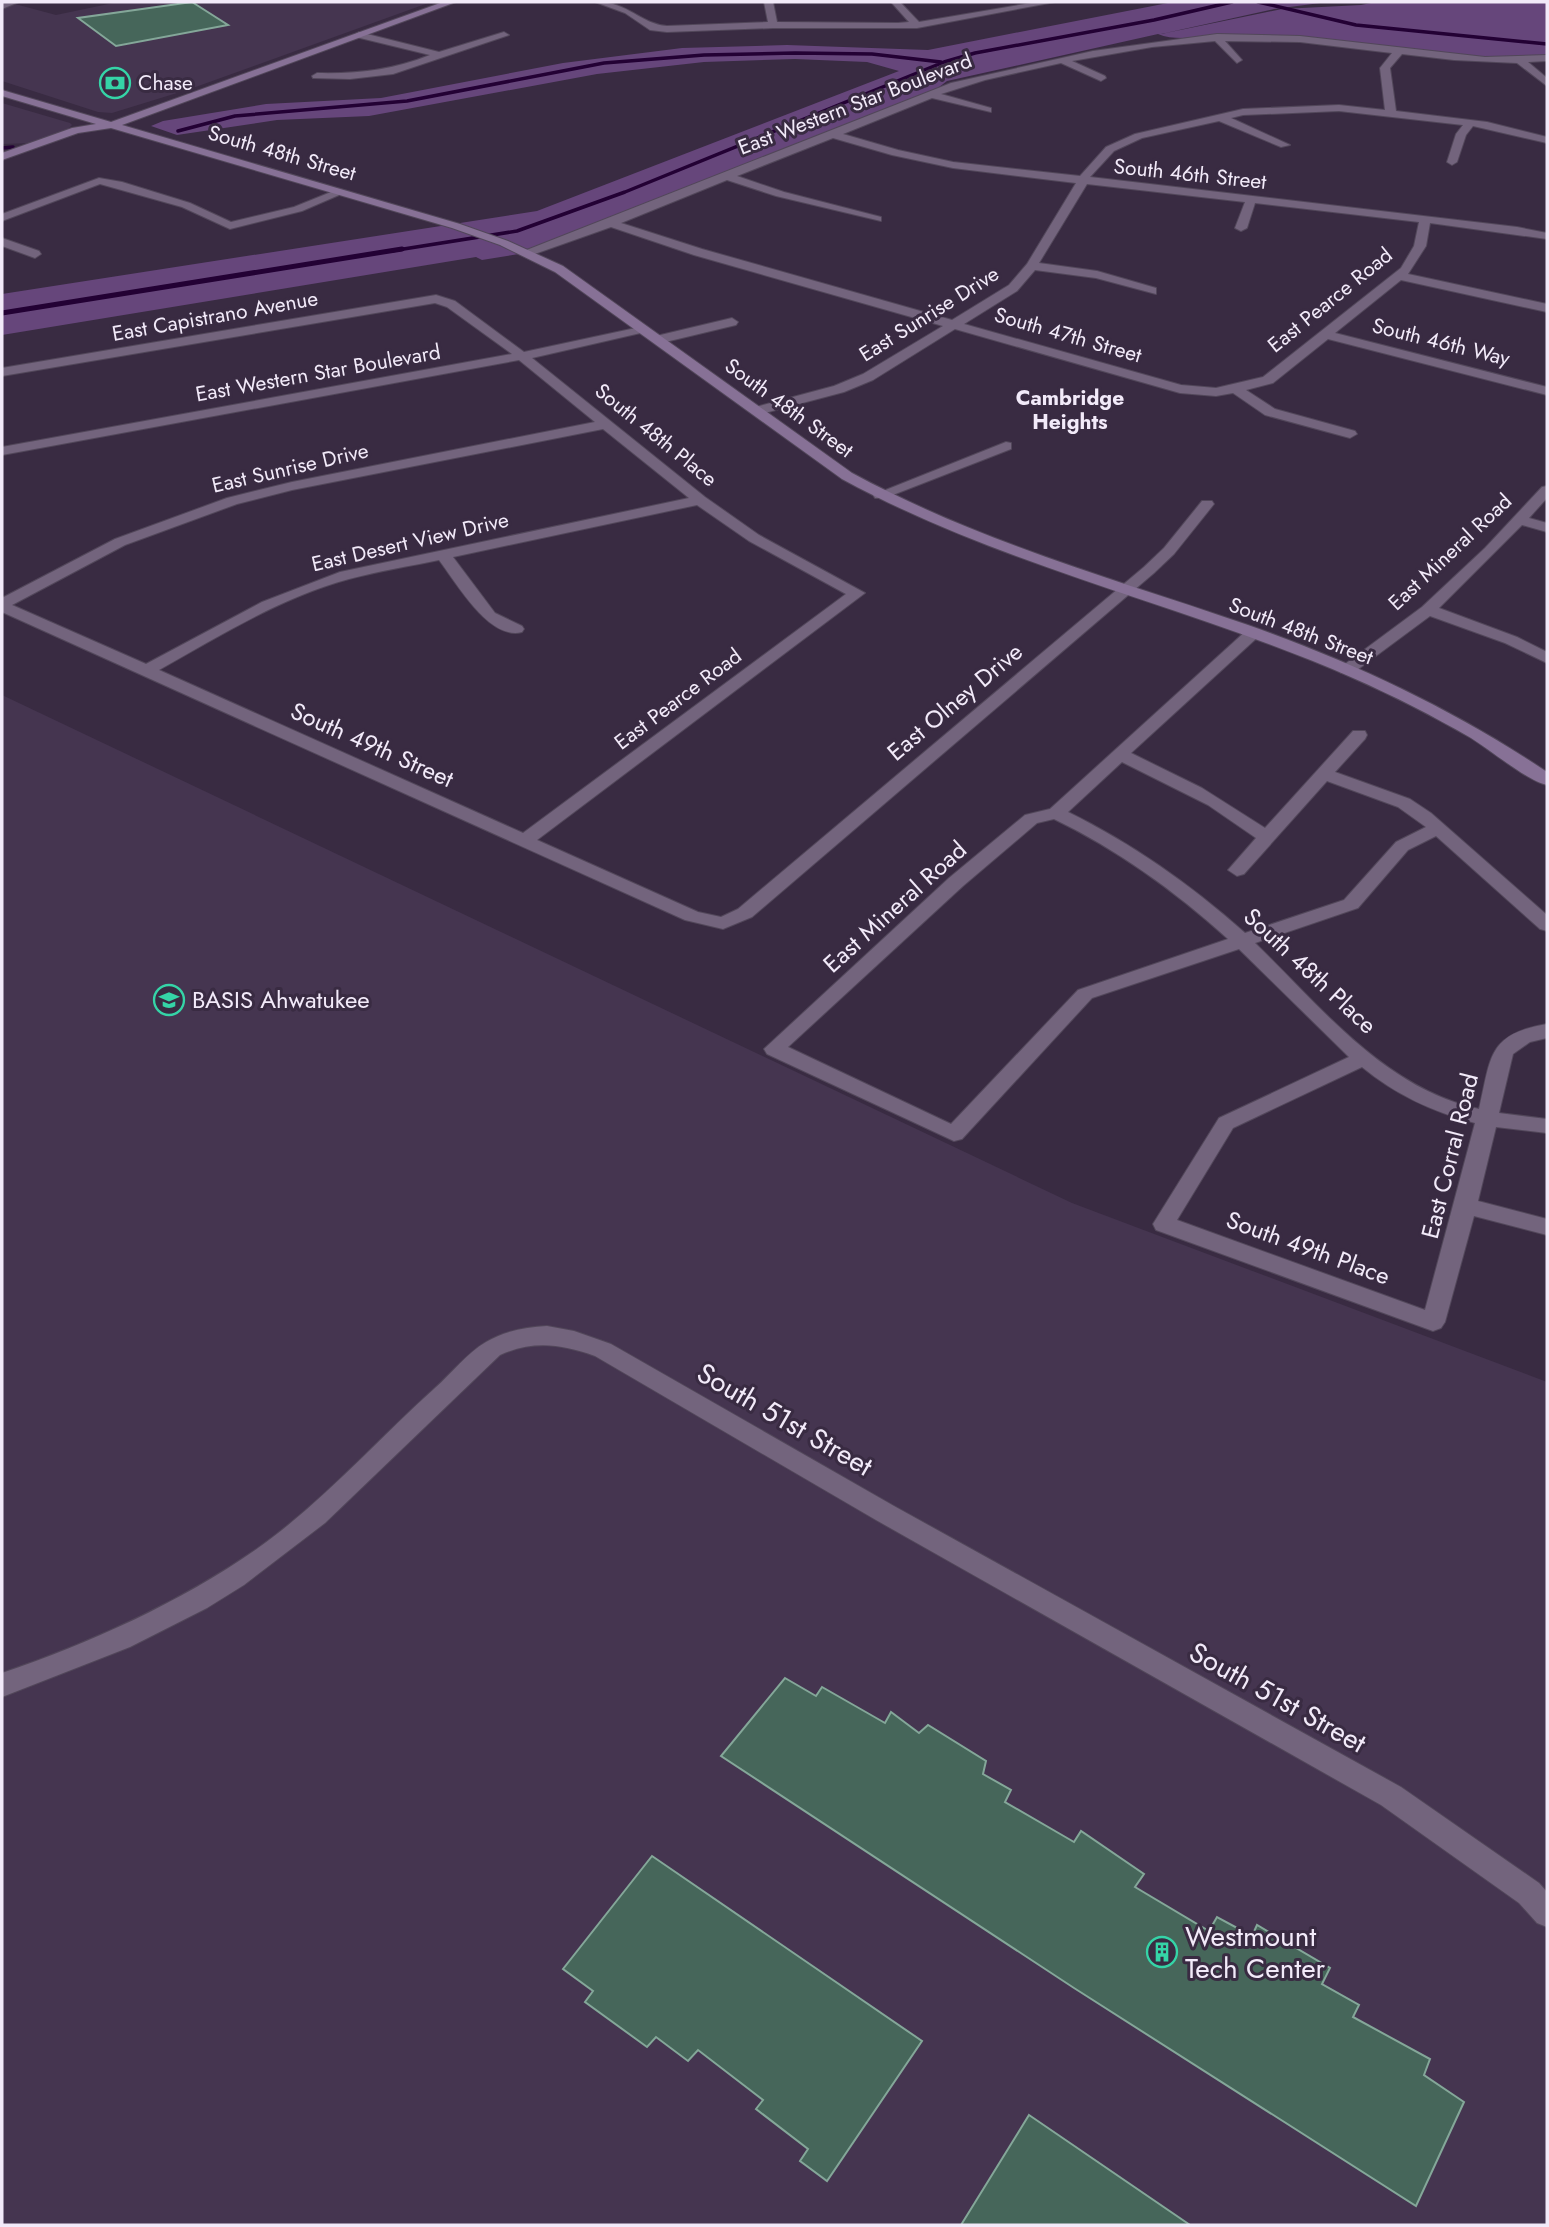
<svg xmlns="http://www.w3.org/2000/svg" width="1549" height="2227" viewBox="0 0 1549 2227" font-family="Jost,sans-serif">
<rect width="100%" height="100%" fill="#392b42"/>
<path fill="#453550" d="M118,2H431L190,89L112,113L98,112L2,81V8L15,4L56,15Z
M2,103L70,123L72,125L67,130L32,143L2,144Z
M2,695L1072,1203L1547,1382V2225H2Z"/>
<path fill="#66467b" d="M1173,2H1328L1274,9L1161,34L1282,9L1361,5L1376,2H1547V55C1444,66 1341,36 1237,34C1213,34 1179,43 1158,34L947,81L930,94L525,253L482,260L476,257L2,335V294L537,211L899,71L867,62L795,59L704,62L597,74L369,116L277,120L177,135L151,126L163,121L266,104L381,98L563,63L682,48L787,45L928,50Z"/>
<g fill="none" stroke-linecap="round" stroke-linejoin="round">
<path stroke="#230134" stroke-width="3.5" d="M1258,2L1356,25L1547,44
M178,131L235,116L407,101L604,63L704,55L795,53L872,54L941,62
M2,148L13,147
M391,251L517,231L625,192L944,62L975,53L1154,20L1232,2"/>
<path stroke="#230134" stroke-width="5" d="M2,313L402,249"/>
</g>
<path fill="#46665a" stroke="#84a799" stroke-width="2" d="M192,2L228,25L116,46L78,18Z
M785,1678L816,1696L822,1687L885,1723L891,1712L919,1733L928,1725L986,1761L983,1774L1011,1790L1005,1802L1074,1842L1081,1831L1144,1874L1135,1887L1209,1931L1217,1917L1252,1936L1257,1925L1330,1968L1322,1984L1359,2005L1353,2017L1430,2059L1424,2075L1464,2102L1416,2206L1074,1988L721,1756Z
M652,1856L922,2041L827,2181L800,2161L808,2149L756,2109L763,2100L698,2050L688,2061L656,2037L647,2047L585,2002L593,1991L563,1969Z
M1029,2115L1190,2225H961Z"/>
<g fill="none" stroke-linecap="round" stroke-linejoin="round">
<g stroke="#52475a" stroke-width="2">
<path id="minor" d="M6,2H19L2,9V3Z
M595,2C628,1 640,24 667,26L768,22L764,2H773L777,22L898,23L909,22L891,2H900L919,22L1037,2H1055L917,28H773L667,32L650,30L625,13Z
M359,32L439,52L504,32L509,35L393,74L350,79L313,78L312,76L317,73C357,74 393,70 430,55L356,37L354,35Z
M1217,34L1300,36L1485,57L1547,55V61L1528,62L1547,78V86L1517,63L1454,60L1402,54L1390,68L1396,111L1487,122L1547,137V143L1473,126L1466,135L1457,162L1452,165L1447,162L1456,134L1463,125L1339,111L1243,115L1231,118L1290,145L1281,147L1219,121L1142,138L1114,151L1090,177L1517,227L1547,233V239L1430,223L1426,246L1408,274L1547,304V312L1401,280L1335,333L1547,387V395L1328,339L1273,383L1246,390L1275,409L1355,431L1357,434L1350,438L1265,415L1233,393L1216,396L1180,393L955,329L873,380L844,392L757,415L750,411L752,408L834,386L863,374L943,326L694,255L611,227L529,256L519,253L951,83L1093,51ZM1215,41L1237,63L1242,60L1225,41L1300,42L1392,53L1380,68L1385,110L1339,105L1243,109L1135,134L1106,147L1080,176L953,162L898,150L843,134L932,98L991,112V108L941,94L985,80L1061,63L1101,81L1106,78L1105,76L1072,61L1152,47ZM833,138L892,155L953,168L1076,183L1027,264L1009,285L952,320L702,249L621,223L727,180L776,196L881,221V217L784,192L737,176ZM1087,184L1245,202L1235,228L1241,231L1247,228L1255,203L1419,222L1414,246L1401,268L1263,377L1216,388L1181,385L964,324L1017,291L1035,270L1096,278L1156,294V288L1097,271L1039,263Z
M99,178L122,182L190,203L231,222L294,207L336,190L346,192L302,211L230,229L182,207L100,184L2,221V214Z
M2,238L39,251L41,254L35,258L2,246Z
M436,295L455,301L524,352L645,326V332L532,358L705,497L759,535L865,593L537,840L698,912L721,917L738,909L1144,567L1164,548L1202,501H1212L1214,504L1174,554L1154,573L752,917L723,929L685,920L2,612V598L115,539L227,498L292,482L595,422L519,360L2,455V447L512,354L447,307L435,303L2,376V368ZM603,429L689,498L340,572L262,602L146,664L12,605L125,545L237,504L292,490ZM697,505L749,541L846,594L523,833L159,670C219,636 282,597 349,579C379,571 410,566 439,560C456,582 489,641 522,632L524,629L522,626L495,613L453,557Z
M732,318L738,322L736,325L657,344L651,340L652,337Z
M1006,442L1011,443V449L885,498H875L873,495Z
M1547,486V498L1529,518L1547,523V532L1522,525L1439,608L1517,637L1547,652V663L1505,643L1430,616L1353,673H1341L1339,670L1341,667L1422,607L1485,548L1542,487Z
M1253,628L1261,633L1259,636L1131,753L1202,788L1265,828L1353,731H1365L1367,735L1365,739L1335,772L1410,799L1431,813L1547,915V931L1540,929L1436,836L1408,850L1358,908L1255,943C1320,1006 1385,1089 1479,1109C1491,1058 1487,1034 1547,1024V1038L1530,1042L1513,1054L1499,1113L1547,1119V1133L1496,1127L1478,1201L1547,1219V1235L1474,1216L1445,1322L1441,1328L1433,1331L1156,1230L1153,1224L1219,1118L1349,1057L1239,949L1092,998L962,1139L954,1141L767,1054L764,1049L949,878L1025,815L1050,809L1247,630ZM1122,762L1208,805L1256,838L1228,870L1237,876L1244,874L1327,781L1398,807L1426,827L1396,842L1344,900L1245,933C1191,885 1133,844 1068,812ZM1054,819C1118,850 1175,891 1228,939L1078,990L951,1124L788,1047L963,886L1037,823ZM1362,1067C1396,1095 1433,1112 1475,1123L1425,1310L1177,1220L1233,1128Z
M547,1326L574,1331L611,1344L894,1506L1401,1787L1539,1883L1547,1892V1927L1537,1923L1519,1903L1381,1805L876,1520L595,1356C561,1344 533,1340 500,1355L325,1523L244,1585L207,1608L130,1647L2,1697V1673C92,1642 179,1603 258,1548C323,1502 376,1441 435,1388C451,1374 468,1352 486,1342C504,1331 526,1327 547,1326Z"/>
</g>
<g stroke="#52475a" stroke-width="2">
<path id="secondary" d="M443,2H456L122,125L460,224L508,241L563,266L852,473C980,542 1111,578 1248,625C1353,662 1455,710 1547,772V785C1528,781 1490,750 1471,738C1433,716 1394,696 1353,678C1184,604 1006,568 842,479L555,272L500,245L452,228L111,128L78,133L2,160V153L72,128L96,124L2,96V90L111,122Z"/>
</g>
<use href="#minor" fill="#73647d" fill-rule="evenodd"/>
<use href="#secondary" fill="#877196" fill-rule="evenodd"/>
</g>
<defs>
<g id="bank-ring" transform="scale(1.575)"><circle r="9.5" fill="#392b42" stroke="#35d4a7" stroke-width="1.5"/><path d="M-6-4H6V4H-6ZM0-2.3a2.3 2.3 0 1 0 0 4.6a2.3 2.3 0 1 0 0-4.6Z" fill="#35d4a7"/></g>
<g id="school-ring" transform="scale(1.575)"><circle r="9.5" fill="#392b42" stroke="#35d4a7" stroke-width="1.5"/><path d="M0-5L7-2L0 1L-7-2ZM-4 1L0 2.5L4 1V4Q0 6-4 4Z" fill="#35d4a7"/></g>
<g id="building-ring" transform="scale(1.575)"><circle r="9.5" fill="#392b42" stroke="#35d4a7" stroke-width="1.5"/><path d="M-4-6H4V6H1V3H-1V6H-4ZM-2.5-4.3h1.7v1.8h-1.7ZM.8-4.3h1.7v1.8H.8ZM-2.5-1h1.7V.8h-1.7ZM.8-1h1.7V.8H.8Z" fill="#35d4a7"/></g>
</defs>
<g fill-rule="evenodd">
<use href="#bank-ring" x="115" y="83"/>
<use href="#school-ring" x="169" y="1000"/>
<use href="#building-ring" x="1162" y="1952"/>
</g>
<g text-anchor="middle" stroke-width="6" stroke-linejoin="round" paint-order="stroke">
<g font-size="21" fill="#f2eaf9" stroke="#392b42" text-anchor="start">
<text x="138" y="90">Chase</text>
</g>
<g font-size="21" fill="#f2eaf9" stroke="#392b42">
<text transform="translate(855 104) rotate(-21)" y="7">East Western Star Boulevard</text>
<text transform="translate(282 153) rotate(16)" y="7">South 48th Street</text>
<text transform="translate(1190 174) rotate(6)" y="7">South 46th Street</text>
<text transform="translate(1330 300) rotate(-39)" y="7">East Pearce Road</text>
<text transform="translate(929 314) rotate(-32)" y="7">East Sunrise Drive</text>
<text transform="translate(215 316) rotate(-10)" y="7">East Capistrano Avenue</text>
<text transform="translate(1068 335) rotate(16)" y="7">South 47th Street</text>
<text transform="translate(1441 342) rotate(14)" y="7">South 46th Way</text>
<text transform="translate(318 373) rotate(-10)" y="7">East Western Star Boulevard</text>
<text transform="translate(789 408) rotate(36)" y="7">South 48th Street</text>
<text transform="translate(656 435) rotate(39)" y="7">South 48th Place</text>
<text transform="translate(290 468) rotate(-13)" y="7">East Sunrise Drive</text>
<text transform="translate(410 542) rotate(-13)" y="7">East Desert View Drive</text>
<text transform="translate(1450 552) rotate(-43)" y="7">East Mineral Road</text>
<text transform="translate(1301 631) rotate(21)" y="7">South 48th Street</text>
<text transform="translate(678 699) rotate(-37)" y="7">East Pearce Road</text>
</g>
<g font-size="21" font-weight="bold" fill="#f2eaf9" stroke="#392b42">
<text x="1070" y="405">Cambridge<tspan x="1070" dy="24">Heights</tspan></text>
</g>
<g font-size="24" fill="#f2eaf9" stroke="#392b42">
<text transform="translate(955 702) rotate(-40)" y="8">East Olney Drive</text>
<text transform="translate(372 745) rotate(24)" y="8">South 49th Street</text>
<text transform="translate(895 907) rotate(-42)" y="8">East Mineral Road</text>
<text transform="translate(1310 971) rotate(43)" y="8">South 48th Place</text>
<text transform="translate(1450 1156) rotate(-76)" y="8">East Corral Road</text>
<text transform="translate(1308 1248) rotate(20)" y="8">South 49th Place</text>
</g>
<g font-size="24" fill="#f2eaf9" stroke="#392b42" text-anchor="start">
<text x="192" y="1008">BASIS Ahwatukee</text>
</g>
<g font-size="28" fill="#f2eaf9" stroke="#392b42">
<text transform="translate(785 1419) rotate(30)" y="10">South 51st Street</text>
<text transform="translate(1278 1697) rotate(29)" y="10">South 51st Street</text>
</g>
<g font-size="28" fill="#f2eaf9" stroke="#392b42" text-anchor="start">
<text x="1185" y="1946">Westmount<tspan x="1185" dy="32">Tech Center</tspan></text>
</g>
</g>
<rect width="1549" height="2227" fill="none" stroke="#f2eaf9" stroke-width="7"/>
</svg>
